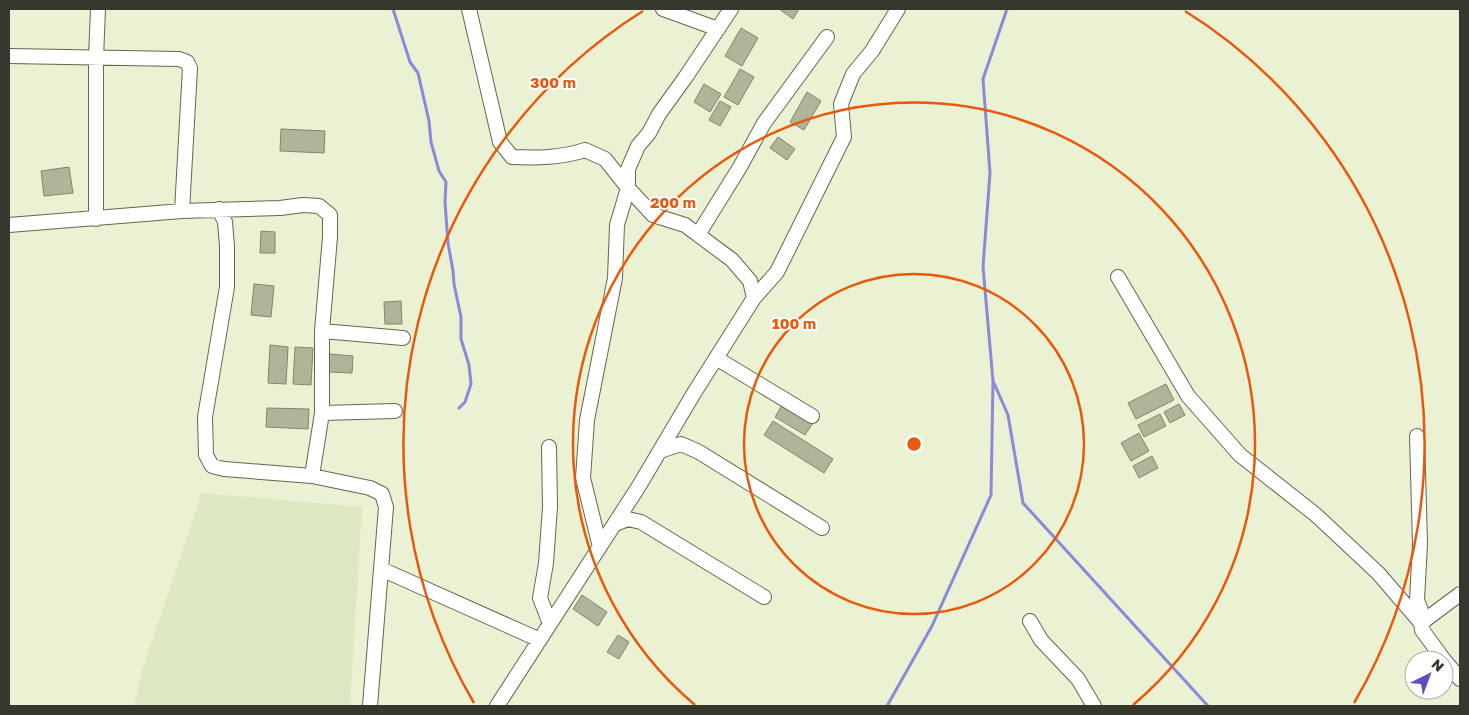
<svg xmlns="http://www.w3.org/2000/svg" width="1469" height="715" viewBox="0 0 1469 715" font-family="'Golos Text',sans-serif">
<rect width="100%" height="100%" fill="#eaf2d3"/>
<path fill="#dde7c1" d="M202,493L362,507L350,706H134L142,671Z"/>
<g fill="none" stroke-linecap="round" stroke-linejoin="round">
<path stroke="#8b8ada" stroke-width="3" d="M393,9L410,62L418,73L429,121L431,142L439,171L446,182L445,202L448,243L453,271L454,284L461,317V339L469,365L471,384L465,402L459,408
M994,383L1008,415L1023,503L1208,706
M887,706L932,626L991,495L993,381L983,267L990,173L983,79L1007,9"/>
</g>
<path fill="#aeb598" stroke="#7f866b" d="M779,9H799L793,19Z
M741,28L758,38L742,66L725,56Z
M740,69L754,77L738,105L724,97Z
M704,84L721,94L710,112L694,102Z
M807,92L821,101L804,130L790,122Z
M720,101L731,107L720,126L709,120Z
M281,129L325,131L324,153L280,151Z
M778,137L795,149L787,160L770,148Z
M69,167L73,193L44,196L41,171Z
M261,231L275,232V253H260Z
M254,284L274,286L271,317L251,315Z
M401,301L402,324H385L384,302Z
M270,345L288,347L286,384L268,383Z
M295,347L313,348L311,385L293,384Z
M329,354L353,356L352,373L328,372Z
M1166,384L1174,400L1136,419L1128,403Z
M1179,404L1185,415L1170,423L1164,412Z
M782,405L813,423L805,435L775,417Z
M267,408L309,409L308,429L266,427Z
M1160,414L1166,426L1144,437L1138,425Z
M773,421L833,459L824,473L764,435Z
M1139,433L1149,451L1131,461L1121,443Z
M1152,456L1158,468L1139,478L1133,466Z
M582,595L607,612L598,626L573,609Z
M618,635L629,642L619,659L607,652Z"/>
<g fill="none" stroke-linecap="round" stroke-linejoin="round">
<g stroke="#61684e" stroke-width="16">
<path id="minor" d="M469,9L500,142L512,157C537,158 561,158 585,150L605,159L628,188L617,225L615,278L587,420L583,478L600,547
M663,9L718,29
M731,9L685,78L659,114L649,133L638,146L628,169V188L653,215L685,225L732,260L750,281L754,298
M9,56L179,59L187,62L190,68L182,211
M219,209L225,222L227,246V287L205,417L206,455L212,466L224,469L312,476L370,488L382,494L386,507L370,706
M96,219V58L98,9
M9,225L182,211L280,208L303,205L319,206L330,215V237L322,331V413L312,476
M699,233L740,167L764,123L827,37
M1118,277L1188,396L1240,455L1316,515L1378,573L1421,623
M322,331L403,338
M716,358L812,416
M322,413L395,411
M1417,436L1420,544L1417,600L1425,621
M549,447L550,507L546,563L540,598L550,624
M660,451L681,444L699,452L822,528
M615,524L628,519L641,522L764,597
M381,569L540,640
M1030,621L1041,640L1078,679L1094,706
M1444,660L1422,630L1421,623L1460,594
M1444,660L1460,679
M497,706L639,486L694,393L754,298L777,272L844,137L841,104L853,74L872,51L898,9"/>
</g>
<use href="#minor" stroke="#fff" stroke-width="14"/>
</g>
<g fill="none" stroke="#e8590c" stroke-width="2.5">
<circle cx="914" cy="444" r="170"/>
<path d="M695 705A341 341 0 1 1 1133 705"/>
<path d="M474 703A511 511 0 0 1 643 11M1185 11A511 511 0 0 1 1354 703"/>
</g>
<circle cx="914" cy="444" r="8" fill="#e8590c" stroke="#fff" stroke-width="2.5"/>
<g font-size="15" text-anchor="middle" font-weight="bold" fill="#e8590c" stroke="#fff" stroke-width="4" stroke-linejoin="round" paint-order="stroke">
<text x="553" y="88">300 m</text>
<text x="673" y="208">200 m</text>
<text x="794" y="329">100 m</text>
</g>
<rect width="1469" height="715" fill="none" stroke="#35382c" stroke-width="20"/>
<g transform="translate(1429 675) rotate(42)"><circle r="24" fill="#ffffff" stroke="#aeafab"/>
<path d="M0-4L9 19L0 12L-9 19Z" fill="#5c4dc5"/>
<text y="-8" font-size="14" font-weight="bold" text-anchor="middle" fill="#35382c">N</text>
</g>
</svg>
